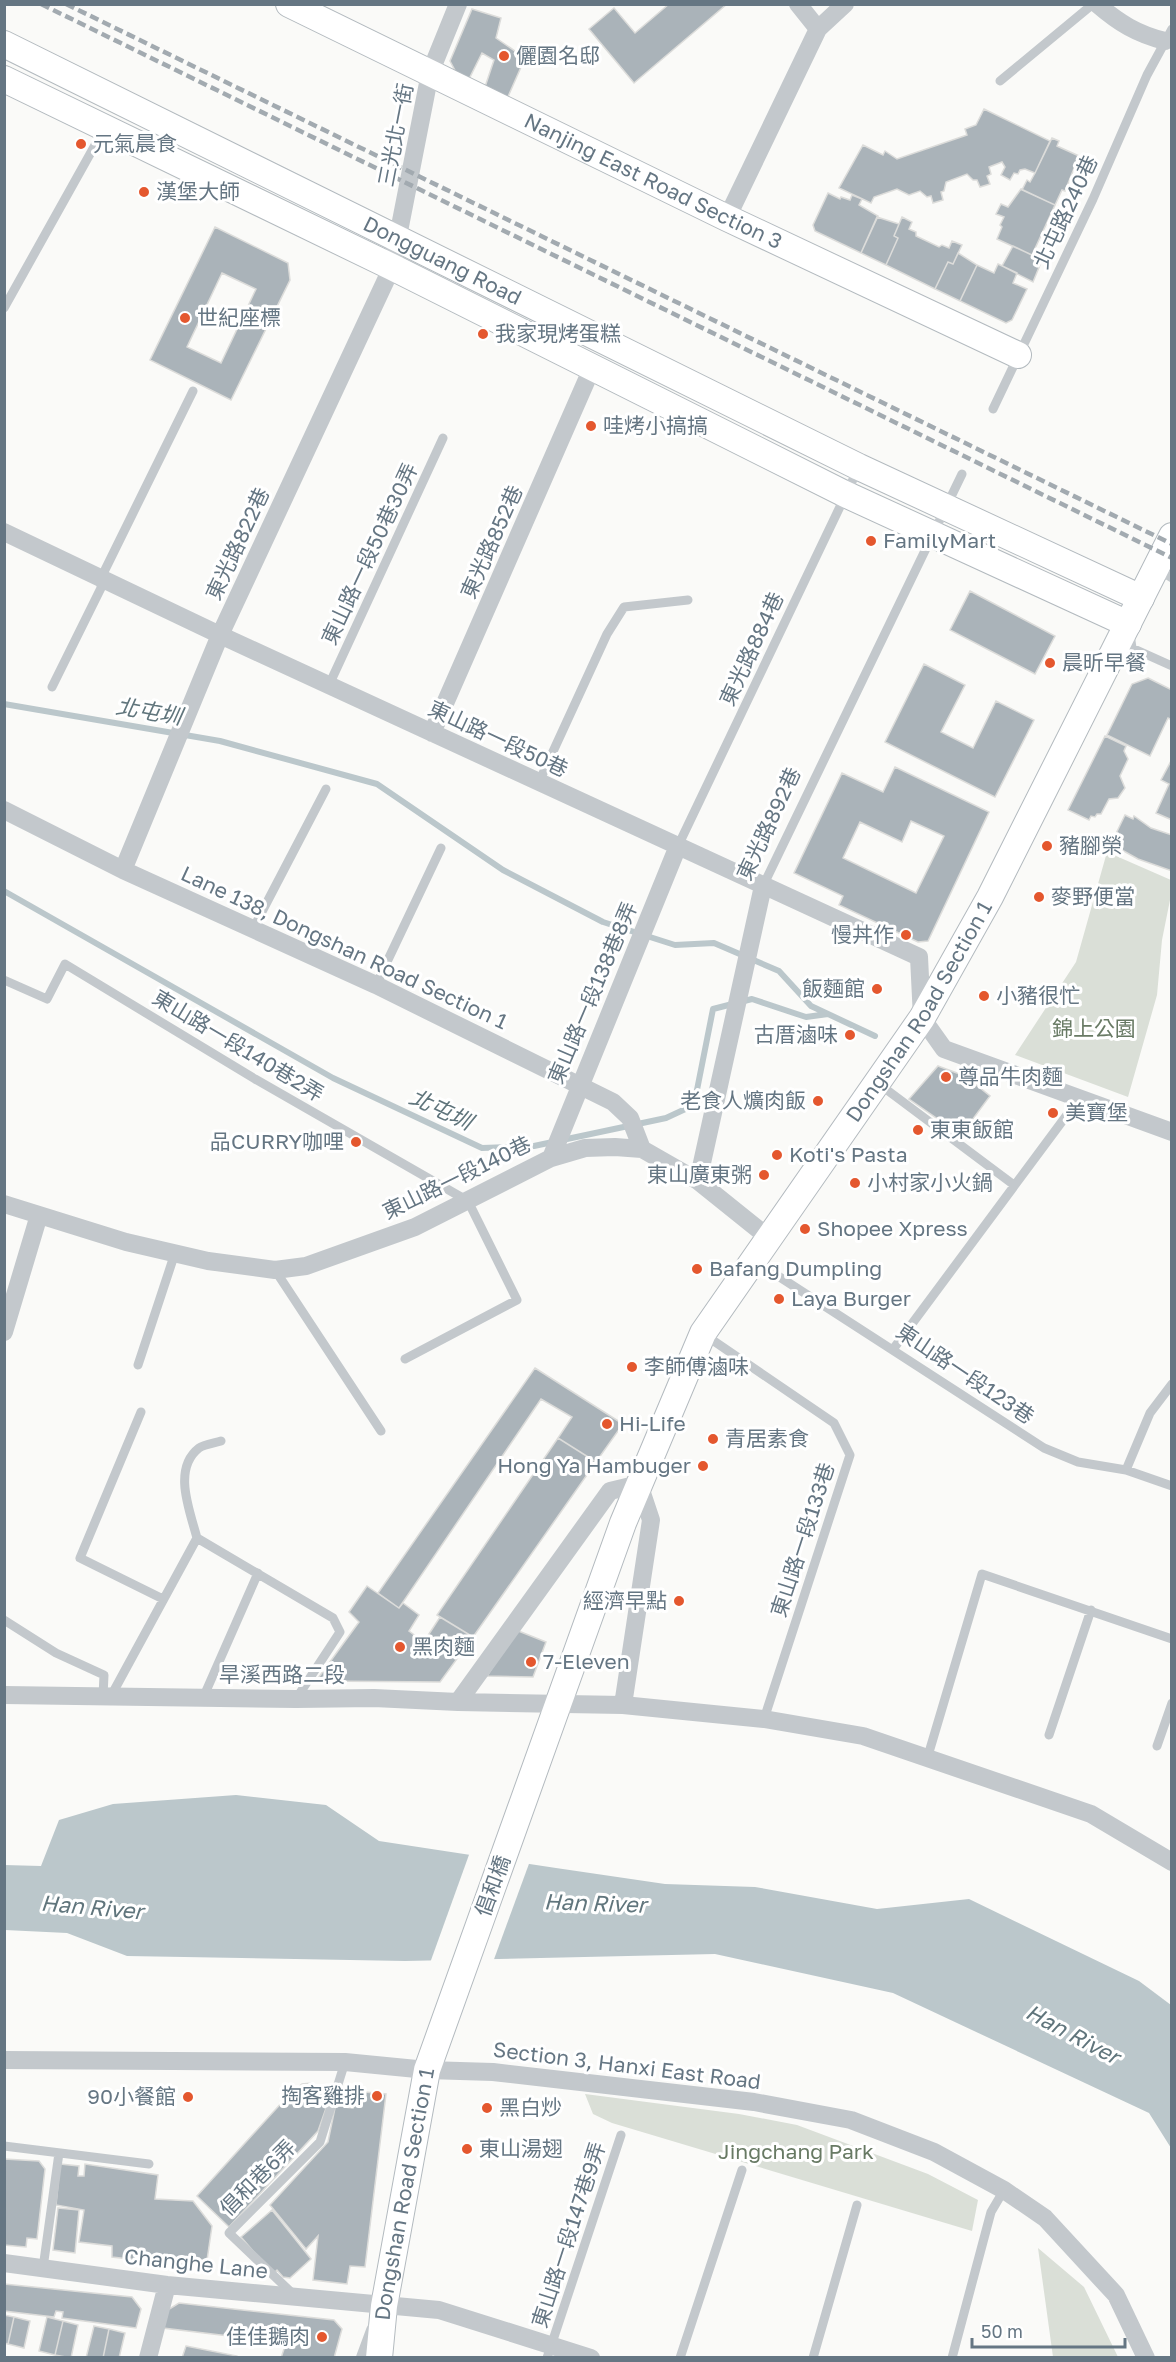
<svg xmlns="http://www.w3.org/2000/svg" width="1176" height="2362" viewBox="0 0 1176 2362" font-family="'Golos Text','Noto Sans TC',sans-serif">
<rect width="100%" height="100%" fill="#fafaf8"/>
<path fill="#dadfd7" d="M1107,852L1171,880V895L1162,940L1157,995L1128,1097L1015,1055L1076,962Z
M585,2094L739,2114L797,2125L928,2174L978,2200L972,2231L612,2123L593,2114Z
M1038,2248L1084,2287L1118,2357H1053Z"/>
<path fill="#bbc7cb" d="M236,1795L326,1805L379,1841L556,1868L665,1884L755,1887L877,1909L969,1899L1139,1981L1171,2005V2148L1149,2113L893,1993L715,1954L405,1961L127,1956L67,1933L5,1930L4,1865L41,1866L59,1820L113,1804Z"/>
<path fill="#fafaf8" d="M470,1852L530,1861L493,1962L430,1963Z"/>
<g fill="none" stroke-linecap="round" stroke-linejoin="round">
<path stroke="#bbc7cb" stroke-width="6" d="M4,704L220,741L377,784L503,870L603,922L675,945L714,943L779,971L811,1006L875,1036
M4,891L333,1078L482,1148L534,1146L666,1118L694,1105L713,1009L752,999L806,1017L828,1014"/>
</g>
<path fill="#aab3b9" stroke="#dcdcda" stroke-width="1.5" fill-rule="evenodd" d="M669,4H727L634,83L589,29L614,8L635,33Z
M472,9L501,18L496,38L525,58L507,99L485,87L494,60L482,53L469,79L458,76L450,61Z
M984,109L1050,141L1035,173L1025,169L1020,170L1018,174L1014,173L1010,180L1001,175L1005,167L1002,162L989,167L991,174L987,176L990,184L980,187L977,180H973L967,174L946,182L944,191L941,192L943,200L933,203L931,196L927,197L920,191L909,195L897,189L874,197L871,203L839,188L863,145L883,155L885,151L897,159L967,135L965,129L976,125Z
M1052,138L1059,141L1057,146L1079,156L1065,191L1062,190L1055,205L1022,190L1027,180L1030,182L1035,173Z
M1021,189L1055,205L1032,255L997,239L1002,227L1000,225L1004,217L996,214L1001,204L1008,207Z
M828,193L840,199L841,197L850,200L852,195L862,199L859,205L878,216L861,253L815,231L813,225Z
M877,217L899,224L894,236L898,238L886,265L861,253Z
M902,217L912,222L909,229L916,232V236L939,247L942,245L949,248L952,241L962,245L953,264L948,262L935,289L886,265L898,238L894,236Z
M215,227L288,263L290,280L231,400L150,360ZM222,273L256,289L221,363L187,347Z
M1013,246L1042,260L1033,282L1002,266Z
M958,253L977,265L960,301L935,289L948,262L953,264Z
M998,264L1017,273L1013,283L1027,289L1012,320L1006,323L960,301L977,265L994,273Z
M970,591L1055,636L1035,674L950,630Z
M924,664L965,685L941,732L973,748L996,701L1034,720L995,797L885,742Z
M1148,678L1172,690V720L1168,718L1150,756L1107,735L1132,684Z
M1105,736L1126,746L1124,751L1128,759L1120,776L1125,788L1118,798L1109,799L1101,814H1097L1095,817L1091,816L1089,820L1068,810Z
M1172,759V820L1156,813L1169,784L1161,780Z
M895,767L989,812L928,941L918,942L839,905L843,896L794,873L842,773L883,792ZM911,821L944,836L916,893L843,858L860,822L902,842Z
M1125,815L1133,819L1134,816L1151,828L1172,835V871L1138,859L1111,844Z
M938,1066L965,1076L990,1096L961,1135L909,1099Z
M535,1368L623,1424L596,1462L558,1438L572,1417L541,1399L399,1608L378,1593Z
M558,1438L596,1462L473,1637L437,1615Z
M367,1586L399,1608L403,1603L419,1615L409,1631L421,1640L419,1645L424,1648L431,1639L427,1637L440,1617L473,1637L440,1682L316,1681L359,1622L349,1612Z
M516,1630L546,1642L533,1677L487,1676Z
M312,2083L330,2097L318,2131L229,2227L197,2196L285,2099L302,2084Z
M354,2091L386,2094L365,2267L350,2266L347,2284L313,2280L318,2236L306,2249L270,2205L328,2142L337,2098H342L344,2107L353,2108Z
M4,2159L39,2161L45,2169L37,2239L27,2238L26,2247L4,2245Z
M60,2164L79,2166L78,2176H84L85,2164L158,2175L155,2199L193,2201L212,2226L206,2267H196V2259L183,2260L182,2265L112,2257V2246L79,2242L84,2210L56,2205Z
M58,2208L79,2210L75,2253L53,2250Z
M272,2210L311,2259L290,2278L283,2277L277,2270L273,2274L241,2237Z
M4,2284L132,2297L141,2309L136,2328L62,2318L63,2312L56,2311L54,2317L4,2311Z
M179,2303L334,2320L342,2329L334,2358H281L287,2340L270,2341L163,2328L166,2311Z
M4,2315L14,2317L8,2344L4,2343Z
M14,2317L30,2321L24,2348L8,2344Z
M47,2317L63,2321L55,2355L39,2351Z
M63,2321L78,2325L71,2358L55,2355Z
M94,2326L109,2329L103,2358H86Z
M109,2329L125,2333L119,2358H103Z
M186,2346L237,2356V2358H182Z"/>
<g fill="none" stroke-linecap="round" stroke-linejoin="round">
<g stroke="#b3babf" stroke-width="28">
<g id="secondary">
<path id="s1" d="M289,4L727,218L1018,355"/>
<path id="s2" d="M4,44L859,467L1141,598"/>
<path d="M4,79L392,267L845,494L1128,624"/>
<path id="s3" d="M379,2358L384,2306L427,2070L623,1523L703,1333L922,1018L990,897L1172,536"/>
</g>
</g>
<path stroke="#c3c8cc" stroke-width="9" d="M1000,81L1093,4
M4,308L104,129
M993,409L1093,199L1147,75L1172,29
M1158,569L1172,578
M1130,634L1132,648L1172,666
M329,685L443,438
M52,687L101,588V578L193,391
M539,782L607,634L624,607L688,600
M678,846L858,469
M763,886L962,474
M253,929L326,789
M4,980L47,999L65,964L255,1079L468,1201L517,1300L405,1359
M376,985L441,848
M879,1084L1014,1185
M755,1261L1044,1448L1078,1462L1126,1470L1172,1486
M275,1270L381,1431
M705,1335L834,1423L850,1455L764,1719
M894,1348L1078,1100
M138,1365L175,1253
M141,1412L80,1558L163,1599
M1126,1470L1150,1413L1172,1384
M197,1538L333,1618L340,1632L296,1699
M4,1620L56,1653L104,1675L103,1696
M111,1696L197,1538C190,1511 172,1469 199,1448C204,1444 215,1443 221,1441
M203,1698L258,1573
M1049,1735L1091,1610
M1157,1746L1172,1703
M927,1759L982,1574L1172,1639
M4,2146L149,2164
M43,2268L59,2153
M293,2294L229,2233L320,2142L345,2062
M547,2358L621,2135
M680,2358L742,2170
M813,2358L857,2205
M952,2358L991,2212L1004,2190"/>
<path stroke="#c3c8cc" stroke-width="18" d="M798,4L818,29
M1097,4C1119,23 1137,34 1165,41
M727,218L818,29L845,4
M4,532L220,635L919,957L922,1018L944,1049L1172,1132
M432,733L592,368
M4,810L123,870L376,985L613,1102L630,1118L642,1149
M123,870L220,635L392,267L430,73L458,4
M551,1158L678,846
M698,1181L763,886
M4,1204L126,1242L208,1261L275,1270L306,1266L415,1227L551,1158L585,1148L615,1147L642,1149L698,1181L769,1238
M4,1332L39,1215
M4,1695L296,1699L374,1698L458,1702L623,1705L764,1719L863,1736L1091,1814L1172,1862
M458,1702L610,1491L639,1484L651,1520L623,1705
M4,2060L345,2062L427,2070L493,2072L754,2102L851,2120L934,2152L1004,2190L1045,2218L1116,2295L1146,2358
M4,2263L167,2285L439,2310L591,2358
M148,2358L167,2285
M365,2358L375,2331"/>
<use href="#secondary" stroke="#fff" stroke-width="26"/>
<path stroke="#a2aab0" stroke-width="4.5" stroke-dasharray="9 4.5" stroke-linecap="butt" d="M41,4L1172,558
M66,4L1172,544"/>
</g>
<g fill="#e4572e" stroke="#fff" stroke-width="2">
<circle cx="504" cy="56" r="6"/>
<circle cx="81" cy="144" r="6"/>
<circle cx="144" cy="192" r="6"/>
<circle cx="185" cy="318" r="6"/>
<circle cx="483" cy="334" r="6"/>
<circle cx="591" cy="426" r="6"/>
<circle cx="871" cy="541" r="6"/>
<circle cx="1050" cy="663" r="6"/>
<circle cx="1047" cy="846" r="6"/>
<circle cx="1039" cy="897" r="6"/>
<circle cx="906" cy="935" r="6"/>
<circle cx="877" cy="989" r="6"/>
<circle cx="984" cy="996" r="6"/>
<circle cx="850" cy="1035" r="6"/>
<circle cx="946" cy="1077" r="6"/>
<circle cx="818" cy="1101" r="6"/>
<circle cx="1053" cy="1113" r="6"/>
<circle cx="918" cy="1130" r="6"/>
<circle cx="356" cy="1142" r="6"/>
<circle cx="777" cy="1155" r="6"/>
<circle cx="764" cy="1175" r="6"/>
<circle cx="855" cy="1183" r="6"/>
<circle cx="805" cy="1229" r="6"/>
<circle cx="697" cy="1269" r="6"/>
<circle cx="779" cy="1299" r="6"/>
<circle cx="632" cy="1367" r="6"/>
<circle cx="607" cy="1424" r="6"/>
<circle cx="713" cy="1439" r="6"/>
<circle cx="703" cy="1466" r="6"/>
<circle cx="679" cy="1601" r="6"/>
<circle cx="400" cy="1647" r="6"/>
<circle cx="531" cy="1662" r="6"/>
<circle cx="377" cy="2096" r="6"/>
<circle cx="188" cy="2097" r="6"/>
<circle cx="487" cy="2108" r="6"/>
<circle cx="467" cy="2149" r="6"/>
<circle cx="322" cy="2337" r="6"/>
</g>
<g text-anchor="middle" stroke-width="6" stroke-linejoin="round" paint-order="stroke">
<g font-size="21" fill="#657683" stroke="#fff" text-anchor="start">
<text x="516" y="63">儷園名邸</text>
<text x="93" y="151">元氣晨食</text>
<text x="156" y="199">漢堡大師</text>
<text x="197" y="325">世紀座標</text>
<text x="495" y="341">我家現烤蛋糕</text>
<text x="603" y="433">哇烤小搞搞</text>
<text x="883" y="548">FamilyMart</text>
<text x="1062" y="670">晨昕早餐</text>
<text x="1059" y="853">豬腳榮</text>
<text x="1051" y="904">麥野便當</text>
<text x="894" y="942" text-anchor="end">慢丼作</text>
<text x="865" y="996" text-anchor="end">飯麵館</text>
<text x="996" y="1003">小豬很忙</text>
<text x="838" y="1042" text-anchor="end">古厝滷味</text>
<text x="958" y="1084">尊品牛肉麵</text>
<text x="806" y="1108" text-anchor="end">老食人爌肉飯</text>
<text x="1065" y="1120">美寶堡</text>
<text x="930" y="1137">東東飯館</text>
<text x="344" y="1149" text-anchor="end">品CURRY咖哩</text>
<text x="789" y="1162">Koti's Pasta</text>
<text x="752" y="1182" text-anchor="end">東山廣東粥</text>
<text x="867" y="1190">小村家小火鍋</text>
<text x="817" y="1236">Shopee Xpress</text>
<text x="709" y="1276">Bafang Dumpling</text>
<text x="791" y="1306">Laya Burger</text>
<text x="644" y="1374">李師傅滷味</text>
<text x="619" y="1431">Hi-Life</text>
<text x="725" y="1446">青居素食</text>
<text x="691" y="1473" text-anchor="end">Hong Ya Hambuger</text>
<text x="667" y="1608" text-anchor="end">經濟早點</text>
<text x="412" y="1654">黑肉麵</text>
<text x="543" y="1669">7-Eleven</text>
<text x="365" y="2103" text-anchor="end">掏客雞排</text>
<text x="176" y="2104" text-anchor="end">90小餐館</text>
<text x="499" y="2115">黑白炒</text>
<text x="479" y="2156">東山湯翅</text>
<text x="310" y="2344" text-anchor="end">佳佳鵝肉</text>
</g>
<g font-size="21" fill="#657683" stroke="#fff">
<text transform="translate(396 135) rotate(-79)" y="7">三光北一街</text>
<text dy="7" stroke="none"><textPath href="#s1" startOffset="405">Nanjing East Road Section 3</textPath></text>
<text transform="translate(1066 212) rotate(-65)" y="7">北屯路240巷</text>
<text dy="7" stroke="none"><textPath href="#s2" startOffset="489">Dongguang Road</textPath></text>
<text transform="translate(492 542) rotate(-66)" y="7">東光路852巷</text>
<text transform="translate(238 544) rotate(-65)" y="7">東光路822巷</text>
<text transform="translate(370 554) rotate(-65)" y="7">東山路一段50巷30弄</text>
<text transform="translate(752 649) rotate(-65)" y="7">東光路884巷</text>
<text transform="translate(498 739) rotate(25)" y="7">東山路一段50巷</text>
<text transform="translate(769 824) rotate(-65)" y="7">東光路892巷</text>
<text transform="translate(344 948) rotate(25)" y="7">Lane 138, Dongshan Road Section 1</text>
<text transform="translate(593 993) rotate(-67)" y="7">東山路一段138巷8弄</text>
<text dy="7" stroke="none"><textPath href="#s3" startOffset="1467">Dongshan Road Section 1</textPath></text>
<text transform="translate(238 1046) rotate(31)" y="7">東山路一段140巷2弄</text>
<text transform="translate(457 1178) rotate(-26)" y="7">東山路一段140巷</text>
<text transform="translate(965 1374) rotate(34)" y="7">東山路一段123巷</text>
<text transform="translate(803 1540) rotate(-72)" y="7">東山路一段133巷</text>
<text x="282" y="1682">旱溪西路二段</text>
<text transform="translate(493 1886) rotate(-70)" y="7">倡和橋</text>
<text transform="translate(627 2066) rotate(7)" y="7">Section 3, Hanxi East Road</text>
<text transform="translate(258 2178) rotate(-45)" y="7">倡和巷6弄</text>
<text dy="7" stroke="none"><textPath href="#s3" startOffset="166">Dongshan Road Section 1</textPath></text>
<text transform="translate(569 2235) rotate(-72)" y="7">東山路一段147巷9弄</text>
<text transform="translate(196 2264) rotate(6)" y="7">Changhe Lane</text>
</g>
<g font-size="21" fill="#687a64" stroke="#fff">
<text x="1094" y="1036">錦上公園</text>
<text x="796" y="2159">Jingchang Park</text>
</g>
<g font-size="22" font-style="italic" fill="#60757c" stroke="#fff">
<text transform="translate(149 711) rotate(10)" y="8">北屯圳</text>
<text transform="translate(441 1109) rotate(25)" y="8">北屯圳</text>
<text transform="translate(595 1903) rotate(2)" y="8">Han River</text>
<text transform="translate(92 1907) rotate(5)" y="8">Han River</text>
<text transform="translate(1073 2034) rotate(28)" y="8">Han River</text>
</g>
</g>
<rect width="1176" height="2362" fill="none" stroke="#657683" stroke-width="12"/>
<path d="M972 2338v9h153v-9" fill="none" stroke="#657683" stroke-width="3"/>
<text x="981" y="2338" font-size="18" fill="#657683" stroke="#ffffff" stroke-width="4.5" paint-order="stroke">50 m</text>
</svg>
